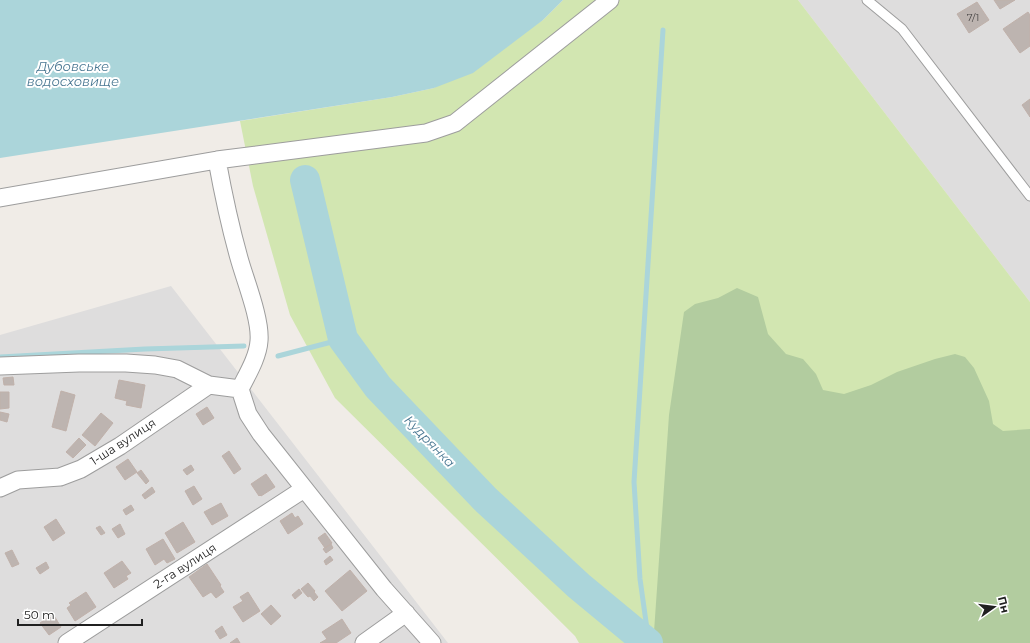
<svg xmlns="http://www.w3.org/2000/svg" width="1030" height="643" viewBox="0 0 1030 643" font-family="Montserrat,sans-serif">
<rect width="100%" height="100%" fill="#f0ece7"/>
<path fill="#dedddd" d="M798,0H1030V302Z
M171,286L448,643H0V335Z"/>
<path fill="#d2e6b1" d="M563,0H798L1030,302V643H579L575,636L335,398L290,315L253,186L240,121L392,97L434,88L543,20Z"/>
<path fill="#b2cc9f" d="M737,288L758,297L768,334L786,354L803,359L816,374L823,390L844,394L871,385L897,372L935,359L955,354L965,357L974,368L989,401L993,424L1003,431L1030,429V643H657L654,632L669,415L684,312L695,304L718,298Z"/>
<path fill="#abd5da" d="M0,0H563L543,20L473,73L434,88L392,97L0,158Z"/>
<g fill="none" stroke-linecap="round" stroke-linejoin="round">
<path stroke="#abd5da" stroke-width="5" d="M278,356L343,339
M0,357L145,349L244,346
M649,643L640,579L634,482L663,30"/>
<path stroke="#abd5da" stroke-width="30" d="M305,180L343,339L378,387L486,500L579,586L648,643"/>
</g>
<path fill="#bdb4b0" stroke="#c0b1aa" d="M994,0H1015L1000,9Z
M977,2L989,20L969,33L957,14Z
M1028,12L1030,15V46L1020,53L1003,29Z
M1030,99V117L1022,105Z
M13,377L14,385H4L3,378Z
M119,380L145,385L141,408L126,405L127,401L115,398Z
M61,391L75,395L66,431L52,427Z
M0,392H9V408L0,409Z
M207,407L214,418L203,425L196,414Z
M0,412L9,414L7,422L0,420Z
M101,413L113,423L95,446L82,435Z
M79,438L86,445L73,458L66,452Z
M229,451L241,469L234,474L222,456Z
M128,459L137,472L125,480L116,467Z
M191,465L194,470L187,475L183,470Z
M141,470L149,481L146,484L137,473Z
M266,474L275,487L261,496L260,495L259,496L251,484Z
M194,486L202,499L193,505L185,491Z
M152,487L155,492L145,499L142,495Z
M221,503L228,516L212,525L204,512Z
M131,505L134,510L126,515L123,510Z
M292,513L295,518L298,516L303,524L288,534L280,521Z
M56,519L65,533L53,541L44,527Z
M183,522L195,542L177,553L165,533Z
M120,524L125,534L118,538L112,529Z
M100,526L105,533L101,535L96,528Z
M325,533L332,543L325,548L318,538Z
M163,539L175,559L167,563L164,559L155,565L146,549Z
M331,544L333,548L326,553L323,549Z
M12,550L19,564L12,567L5,553Z
M330,556L333,560L326,565L324,561Z
M122,561L131,573L126,576L128,579L114,588L104,573Z
M46,562L49,568L40,574L36,568Z
M207,564L221,585L220,586L224,592L216,598L211,592L203,597L189,577Z
M350,570L367,591L342,611L325,591Z
M308,583L315,591L314,592L318,597L314,601L310,596L308,597L301,589Z
M299,589L302,593L295,599L292,595Z
M86,592L96,607L75,621L67,608L71,605L69,603Z
M248,592L260,611L243,622L233,607L243,601L240,597Z
M271,605L281,616L271,625L261,614Z
M53,614L61,627L49,635L40,623Z
M342,619L351,633L336,643H320L327,639L322,632Z
M222,626L227,635L220,639L215,631Z
M237,638L240,643H230Z"/>
<g fill="none" stroke-linecap="round" stroke-linejoin="round">
<g stroke="#9d9d9d" stroke-width="11">
<path id="service" d="M867,0L902,29L1030,196"/>
</g>
<g stroke="#9d9d9d" stroke-width="19">
<path id="minor" d="M217,160C223,193 230,226 239,258C245,280 261,319 259,341C258,357 247,375 240,389L248,414L261,434L384,589L432,643
M0,198L217,160L426,133L455,123L610,0
M0,366L79,363H126L155,365L177,369L209,385
M0,488L18,480L60,477L81,469L120,446L209,385L240,389
M67,643L304,489
M364,643L406,613"/>
</g>
<use href="#service" stroke="#fff" stroke-width="9"/>
<use href="#minor" stroke="#fff" stroke-width="17"/>
</g>
<g text-anchor="middle" stroke-width="4" stroke-linejoin="round" paint-order="stroke">
<g font-size="10" fill="#474544">
<text x="973" y="21">7/1</text>
</g>
<g font-size="12" fill="#202020" stroke="#fff">
<text transform="translate(123 442) rotate(-33)" y="4">1-ша вулиця</text>
<text transform="translate(185 566) rotate(-33)" y="4">2-га вулиця</text>
</g>
<g font-size="13" font-style="italic" fill="#497792" stroke="#fff">
<text x="73" y="71">Дубовське<tspan x="73" dy="15">водосховище</tspan></text>
<text transform="translate(430 441) rotate(46)" y="5">Кудрянка</text>
</g>
</g>
<g transform="translate(994 607) rotate(76)" stroke="#ffffff" stroke-width="3" paint-order="stroke">
<path d="M0-3L7 15L0 10L-7 15Z" fill="#202020"/>
<text y="-6" font-size="11" font-weight="bold" text-anchor="middle" fill="#202020">Пн</text>
</g>
<path d="M18 619v6h124v-6" fill="none" stroke="#202020" stroke-width="2"/>
<text x="24" y="619" font-size="12" fill="#202020" stroke="#ffffff" stroke-width="3" paint-order="stroke">50 m</text>
</svg>
